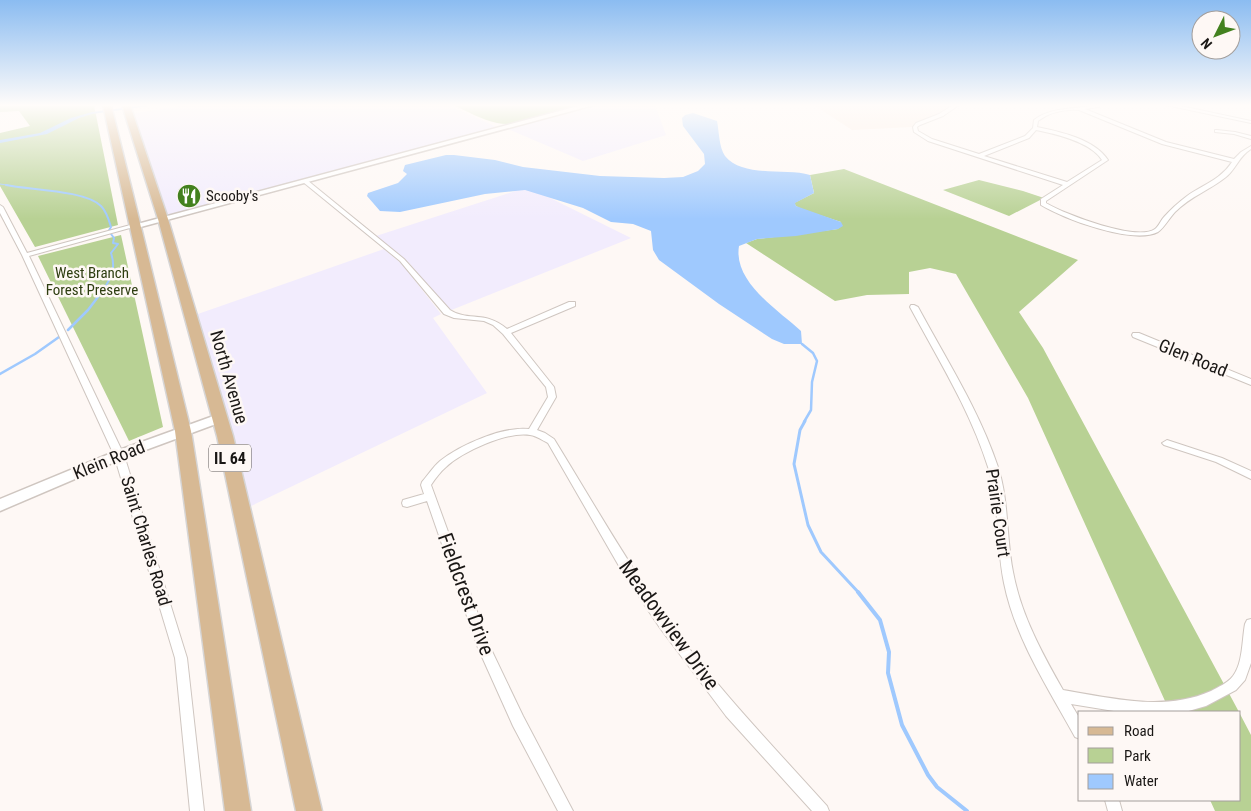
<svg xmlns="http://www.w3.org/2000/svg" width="1251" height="811" viewBox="0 0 1251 811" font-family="'Roboto Condensed',sans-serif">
<rect width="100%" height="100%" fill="#fef8f5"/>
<path fill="#f2ecfd" d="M184,105H448L501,129L166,217L131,114Z
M595,105H655L666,135L583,161L508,129Z
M528,187L631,238L449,311L410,264L376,236Z
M384,249L402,264L441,314L433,318L487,393L249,507L195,315Z"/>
<path fill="#fbeadf" d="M814,105H955L912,127L852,130Z"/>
<path fill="#b8d194" d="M0,105H94L118,225L35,247L0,186V133L30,126L19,111L0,112Z
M453,105H586C561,112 522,128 497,123C482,120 467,111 453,105Z
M844,169L1078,260L1019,312L1043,348L1239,712H1170L1028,398L956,274L930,268L909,272V294L867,295L835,301L746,243L757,239L838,229L841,222L801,209L796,206L794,203L814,193L810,175Z
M979,180L1023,191L1044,198L1009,216L943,190Z
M121,235L163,427L129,441L38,256Z
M1240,714L1251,735V811H1215L1210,800H1240Z"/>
<path fill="#9fc9fe" d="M146,105H156L92,114L79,118L47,134L0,143V140L40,133L71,118L92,112Z
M693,113L717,121C719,131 719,148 725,156C743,178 786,168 810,175L814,193L795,203L796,206L841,222L843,226L838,229L796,236L757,239L739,246C733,282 778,310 801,331L802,344H784L772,339L719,304L659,260L653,250L651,231L633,224L611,222L583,208L525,190L485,194L400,212L380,211L367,196L368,193L398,183L407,174L403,171L405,165L446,155H454L495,160L523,167L600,176L664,178L683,177L698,171L705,164L704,154L683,126L682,118L685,115Z"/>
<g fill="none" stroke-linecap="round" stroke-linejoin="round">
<path stroke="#9fc9fe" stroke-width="1" d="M0,184L13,186"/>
<path stroke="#9fc9fe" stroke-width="2" d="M6,185C29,190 85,190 101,206C106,211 109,220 111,227L108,232
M103,290C112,277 116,268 111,253L118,244L113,243L114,238L111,234"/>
<path stroke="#9fc9fe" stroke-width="2.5" d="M68,330L88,310L104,289
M802,344L813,353L817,361L812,382L811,410L804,422
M0,374L35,354L59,337"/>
<path stroke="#9fc9fe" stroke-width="3" d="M805,421L800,430L794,464L808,525L821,552L859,593"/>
<path stroke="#9fc9fe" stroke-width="4" d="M858,592L880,620L889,652L888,673L902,725L928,775L937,787L967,811"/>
<g stroke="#cfc6c0" stroke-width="2">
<path id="street" d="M953,105H959L943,116L920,125L917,127L918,131L932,139L979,154L1025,136L1033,128L1034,120C1053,106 1074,110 1095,105H1099V107L1085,109L1166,142L1234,159L1241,152L1251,146V149C1239,156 1236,169 1226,177C1210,190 1191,196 1175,212C1170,217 1164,228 1158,232C1133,245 1064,219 1041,205V199L1063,185L928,141L914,132L913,127L916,123L939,114ZM1079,110L1162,144L1232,162C1220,180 1204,184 1187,196C1179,202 1171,209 1164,217C1161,220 1159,226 1155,229C1137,242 1064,214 1046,203V201L1108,160C1094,139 1061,132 1037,127L1038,121C1050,112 1065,109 1079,110ZM1036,130C1056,134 1091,142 1102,160L1067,182L984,156L1029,138Z
M1166,105H1176L1251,121V123Z
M1217,130L1235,132L1251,136V139L1234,134L1215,132V130Z
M303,180H307L404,259L450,310C469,322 485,310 507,329L569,302H575V306L511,333L554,387L556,397L537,430L545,433L554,439C591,499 626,561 667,619C715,686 772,745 827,806L829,811H812L726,716L660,628L623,573L548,443C542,440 537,436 530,435C507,431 462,452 446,467C440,472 435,479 431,485L490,647L523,716L573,811H558L513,726L478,648L427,501L407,507L403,506L402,503L403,500L424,494L421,485L422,482C428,475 433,467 440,461C460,445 503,426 529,429L548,397L546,387L503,334L493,325L484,321L454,318L444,314L400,261L303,182Z
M0,205L3,207L27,253L134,224L137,226L29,256L124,455L187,658L204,811H190L175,658L114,455L22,255L0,213Z
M911,305H914L918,307C946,359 979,410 998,467C1009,501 1006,537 1013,572C1021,615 1042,653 1063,690C1111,698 1164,712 1211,691C1218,687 1228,683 1233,676C1243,663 1242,640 1245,624L1247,620L1251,619V663L1245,680L1236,690L1206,706L1185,712H1120L1071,704L1080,719V739L1075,737C1048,688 1015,638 1004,583C996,545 1000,504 988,467C970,410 938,359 910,307Z
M1133,333H1139L1251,379V385L1133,337L1132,335Z
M1167,440L1222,458L1251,471V479L1216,462L1164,445L1162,443Z
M1105,800H1119L1122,811H1108Z"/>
</g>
<g stroke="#cfc6c0" stroke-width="3">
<path id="secondary" d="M582,105H594L137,228L130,226Z
M219,414L225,418L224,421L124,458L0,511V499L114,452Z"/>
</g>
<g stroke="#d6d5d5" stroke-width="3">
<path id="primary" d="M103,105H111L191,431L251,811H225L175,431Z
M122,105H130L168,219L233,436L322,811H296L217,436L158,219Z"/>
</g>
<use href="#street" fill="#fff" fill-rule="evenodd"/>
<use href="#secondary" fill="#fff" fill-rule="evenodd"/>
<use href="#primary" fill="#d7b994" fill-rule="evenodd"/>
</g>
<linearGradient id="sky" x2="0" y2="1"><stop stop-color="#8bbcf1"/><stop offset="0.48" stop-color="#fffcfa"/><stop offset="1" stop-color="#fffcfa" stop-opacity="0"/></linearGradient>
<rect width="1251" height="219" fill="url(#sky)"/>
<defs>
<g id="restaurant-disc" transform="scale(1.25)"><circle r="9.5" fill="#43811f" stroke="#fef8f5"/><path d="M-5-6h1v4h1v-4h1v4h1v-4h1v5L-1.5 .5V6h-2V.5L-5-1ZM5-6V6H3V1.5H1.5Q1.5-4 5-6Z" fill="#fff"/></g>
</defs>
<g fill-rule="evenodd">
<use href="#restaurant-disc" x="189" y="196"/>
</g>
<g text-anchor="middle" stroke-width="5" stroke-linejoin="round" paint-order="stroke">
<g font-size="15" fill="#1a1715" stroke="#fef8f5" text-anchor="start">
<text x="206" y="201">Scooby's</text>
</g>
<g font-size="15" fill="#2e3e11" stroke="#fef8f5">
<text x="92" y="278">West Branch<tspan x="92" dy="17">Forest Preserve</tspan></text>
</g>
<rect fill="#fef8f5" stroke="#5e5a58" stroke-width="1" x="209" y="444.5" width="42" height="27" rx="4"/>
<g font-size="16" font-weight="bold" fill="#1a1715">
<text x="230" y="464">IL 64</text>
</g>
<g font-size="18" fill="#1a1715" stroke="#fef8f5">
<text transform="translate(1193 358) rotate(22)" y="6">Glen Road</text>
<text transform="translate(229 377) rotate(74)" y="6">North Avenue</text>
<text transform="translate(109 460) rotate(-22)" y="6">Klein Road</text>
<text transform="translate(998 513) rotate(82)" y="6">Prairie Court</text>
<text transform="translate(146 541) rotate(73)" y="6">Saint Charles Road</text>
</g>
<g font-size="21" fill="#1a1715" stroke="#fef8f5">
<text transform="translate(466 594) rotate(70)" y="7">Fieldcrest Drive</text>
<text transform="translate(669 625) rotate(54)" y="7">Meadowview Drive</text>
</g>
</g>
<rect x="1078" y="711" width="162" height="90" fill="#fef8f5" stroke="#a39e9b"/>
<rect x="1088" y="727" width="25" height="8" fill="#d7b994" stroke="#a39e9b"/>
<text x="1124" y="736" font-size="15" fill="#1a1715">Road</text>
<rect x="1088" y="748" width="25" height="15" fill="#b8d194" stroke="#a39e9b"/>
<text x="1124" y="761" font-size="15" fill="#1a1715">Park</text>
<rect x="1088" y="774" width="25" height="15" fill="#9fc9fe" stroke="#a39e9b"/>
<text x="1124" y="786" font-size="15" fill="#1a1715">Water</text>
<g transform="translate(1216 35) rotate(228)"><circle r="24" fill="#fef8f5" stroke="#a39e9b"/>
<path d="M0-4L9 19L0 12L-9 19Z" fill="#43811f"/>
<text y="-8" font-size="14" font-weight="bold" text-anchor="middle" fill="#1a1715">N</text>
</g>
</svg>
